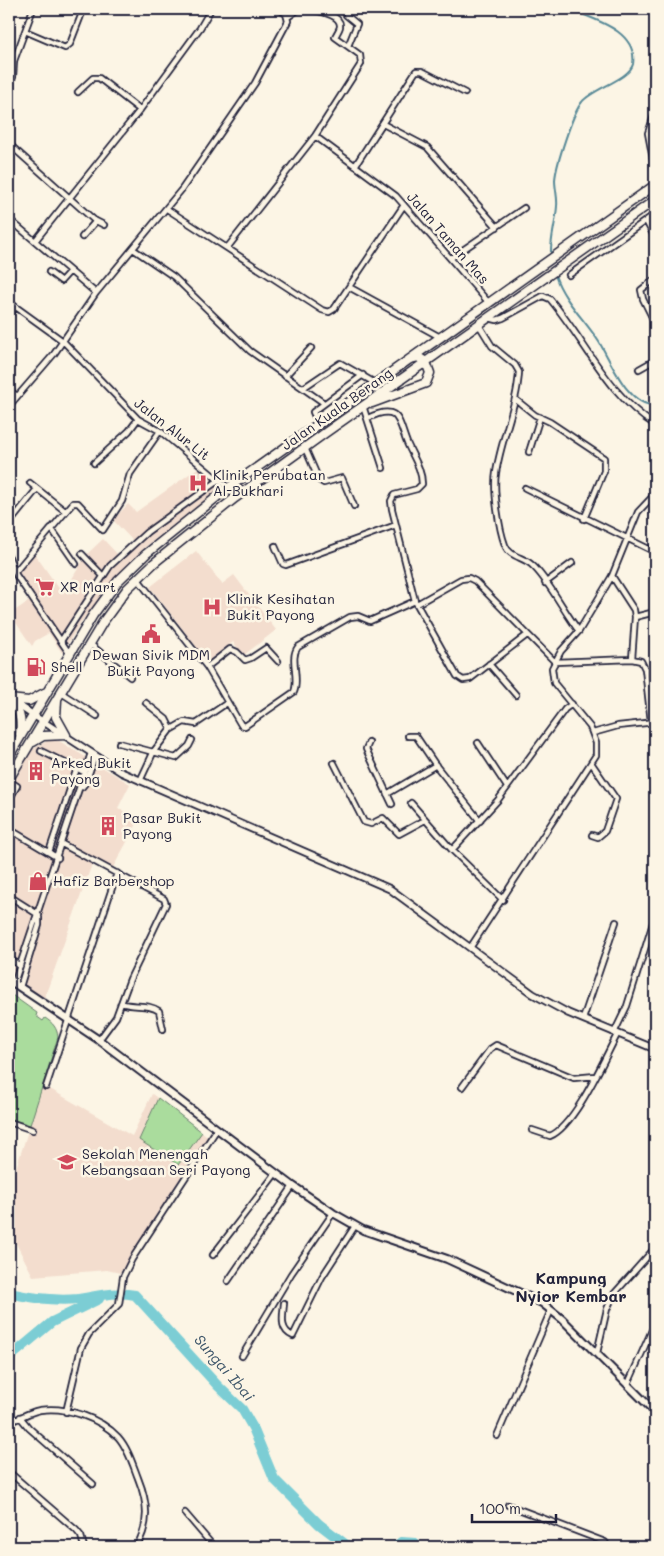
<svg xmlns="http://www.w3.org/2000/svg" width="664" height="1556" viewBox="0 0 664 1556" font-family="Mali,sans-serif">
<rect width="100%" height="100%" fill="#fcf5e5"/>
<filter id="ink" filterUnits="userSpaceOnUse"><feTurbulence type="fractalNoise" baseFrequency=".02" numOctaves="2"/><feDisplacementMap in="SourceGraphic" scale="10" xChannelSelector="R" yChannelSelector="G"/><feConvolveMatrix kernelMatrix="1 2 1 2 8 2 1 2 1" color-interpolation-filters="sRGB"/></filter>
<g filter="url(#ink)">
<path fill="#f3ddce" d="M202,465L226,484L145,547L113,581L81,622L62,653L49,633L35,641L32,646L10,614L29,601L14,578L34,553L63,594L86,555L103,539L119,556L134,542L113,520L128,504L136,512Z
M196,551L222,584L234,575L276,630L244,655L233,642L208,662L150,587Z
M47,741H59L130,784L118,808L139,820L110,873L92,864L44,999L9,975V790L33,749Z
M9,993L37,1013L36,1016L43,1021L45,1018L51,1022L58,1032L43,1085L132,1136L152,1094L210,1138L120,1273L107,1270L33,1276L9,1230V1190L30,1125L9,1118Z"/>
<path fill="#aadc9d" stroke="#667f6c" d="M9,993L37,1013L36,1016L43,1021L45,1018C53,1023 57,1028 58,1037L30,1125L9,1118Z
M158,1098L202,1132L178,1165L139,1140Z"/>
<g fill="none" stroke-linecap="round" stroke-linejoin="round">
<path stroke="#588997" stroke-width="2" d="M551,255C550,239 556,223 557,206C558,198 555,189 555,180C556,165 573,112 582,102C592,89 630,79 633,64C638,30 592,19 569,9
M555,275C563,300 585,320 599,342C611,361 628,407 655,405"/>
<path stroke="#7ccdd4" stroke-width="10" d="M9,1293C31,1298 55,1301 78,1299C98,1296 115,1291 135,1295L218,1386L242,1409L253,1428L274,1479L319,1524L349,1547
M9,1358L52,1322L99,1299
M395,1547L401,1542L415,1543L416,1547"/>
<g stroke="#22223b" stroke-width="8">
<path id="minor" d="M348,9L346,15L357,24L348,46
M651,9L655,11
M288,17L299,9
M25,31L65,48L70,44L82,13
M9,83L13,77L14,61L33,9
M78,92L93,78H99L140,110
M655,113L648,133L655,170
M383,124L427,147L497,227
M315,136L396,196L489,303
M9,144L94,220L104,225
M355,166L416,71H422L465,93
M167,209L322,310L329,312L334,309L404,205
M9,219L96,293
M646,221L655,238
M82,237L96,221
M35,241L140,110L200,28L211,9
M227,248L315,136L361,64L360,55L335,37C336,34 340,29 340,26C341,14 317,11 309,9
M133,249L174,277L250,351L324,403
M451,258L524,208
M49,272L61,281L70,271
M569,275L655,214
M655,279L641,290L643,299L655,323
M349,287L440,337
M9,302L63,341L138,419L160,431L228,488
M9,316L15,307
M489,318L497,320L503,318L543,296L550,299C586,342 607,394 655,425
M479,325L492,346L515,365L519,372C517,406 501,439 496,473C493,490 499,529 505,545C509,557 524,557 532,565C548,579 564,612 579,631
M639,369L655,360
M285,376L311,348
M303,388L340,363L375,383
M9,390L17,396
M515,399L535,415L550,422L604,458V471L584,519
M9,406L54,354L96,293L182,189L255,83L288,21L286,14L279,9
M363,406L383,468
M368,418C399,403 398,420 407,443C413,457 422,469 422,484L417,489L394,495L391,501L392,509L415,601L457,676L463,680L470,679L527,635
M318,423L313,412L363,375
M305,448L319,480L324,483L342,478L354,506
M529,452L540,417
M94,463L129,431L138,419
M30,483L65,511
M525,488L655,552
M12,520L37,489
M51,528L76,564
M275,546L283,564L286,565L396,525
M82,554L103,576
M9,557L16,575L69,653
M15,572L73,503H78L103,530L122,501L130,474L160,431
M612,576L634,610L635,617L632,659
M137,578L207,667L241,725L245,726L294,692C300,678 289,658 298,647L350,617L358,616L370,621L415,601
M545,583L572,563
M417,604L461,579L469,578L475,581L555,662L632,659L641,661L645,669L651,722
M635,617L655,612
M61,641L110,566L147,532L219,480
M89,643L130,677
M489,664L516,695
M207,667L230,649L237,652L245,660L251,658L266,648L278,661
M60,692L97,716
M146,703L166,719L171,729
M593,733L618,726L655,722
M408,736H416L418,739L437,767L480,821
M369,742L366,749L392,804
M119,743L176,758L189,746L192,740
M478,743L507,787
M41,751L84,772
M334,763L364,822L371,824L383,818L399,834L425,820
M592,764L616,799L605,831L598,837L592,835
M9,781L17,786L9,800
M140,781L154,751L170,730L184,722L196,724L227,703
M82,787L86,782L95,756
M387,794L436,765
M411,803L452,850L503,900
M9,829L58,858
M62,844L164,899L166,904L130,979L116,1017L99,1040
M452,850L498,800L565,709L572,704
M49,852L77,768
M9,896L39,915
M470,948L596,755V743L590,727L554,683L552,668L561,651L579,631L612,576L638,512L655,494
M9,958L20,966
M14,983L91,753
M20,987L39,925V917
M121,1003C134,1008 148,1003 159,1011L163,1029
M583,1019L616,922
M614,1033L627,1006L653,923
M46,1087L117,873
M462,1087L490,1049L496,1045L574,1078L595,1076
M9,1122L33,1130
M532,1130L550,1136C575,1126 604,1059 617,1035
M213,1255L276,1173
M228,1281L293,1186
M284,1303C283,1316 279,1330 293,1336L322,1277L355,1226
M597,1353L607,1309L614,1294L655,1248
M242,1356L291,1274L333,1213
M628,1384L652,1330
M66,1412L81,1348L89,1334L119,1304L123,1277L132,1259L217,1129
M20,1417L29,1428L93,1484
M9,1423C19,1418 29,1412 40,1410C66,1406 100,1418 118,1437C128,1448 133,1465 138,1478C148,1503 150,1524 136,1547
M497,1436L551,1310
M9,1472L76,1530L81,1536L84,1547
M508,1505L605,1542L608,1547
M185,1513L214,1547
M42,1544L47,1547"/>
</g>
<g stroke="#22223b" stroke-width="9">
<path id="tertiary" d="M33,715L121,772L390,889L533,994L568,1013L655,1049"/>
</g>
<g stroke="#22223b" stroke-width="10">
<path id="secondary" d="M12,701L33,715
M9,980L99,1040L293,1186L333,1213L363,1230L447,1259L542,1303L562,1319L655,1412"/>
</g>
<g stroke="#22223b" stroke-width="11">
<path id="trunk" d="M372,403L426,383L430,373L426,362L418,357L410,359
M9,699C20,710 22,719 20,734
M9,699L29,701L44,693
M57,700L56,717L66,735
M33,742L43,736L66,735
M9,756L93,615L118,581L146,554L228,488L655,185
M9,779L103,622L127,589L154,563L235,498L325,433L655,200"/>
</g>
<use href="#minor" stroke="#fcf5e5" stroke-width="4.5"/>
<use href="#tertiary" stroke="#fcf5e5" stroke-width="5.5"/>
<use href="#secondary" stroke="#fcf5e5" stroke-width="6"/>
<use href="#trunk" stroke="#fcf5e5" stroke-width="8"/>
</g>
</g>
<defs>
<g id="hospital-bare" transform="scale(1.5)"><path d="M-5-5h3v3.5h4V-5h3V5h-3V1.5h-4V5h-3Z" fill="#d1495b" stroke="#fcf5e5" stroke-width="2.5" paint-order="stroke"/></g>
<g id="supermarket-bare" transform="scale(1.5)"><path d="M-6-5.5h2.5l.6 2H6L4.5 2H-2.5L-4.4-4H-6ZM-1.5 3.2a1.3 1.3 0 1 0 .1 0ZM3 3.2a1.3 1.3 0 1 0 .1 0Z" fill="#d1495b" stroke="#fcf5e5" stroke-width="2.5" paint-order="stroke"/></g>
<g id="civic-bare" transform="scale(1.5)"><path d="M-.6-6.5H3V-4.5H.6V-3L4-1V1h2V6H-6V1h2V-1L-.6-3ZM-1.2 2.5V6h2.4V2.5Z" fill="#d1495b" stroke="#fcf5e5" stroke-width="2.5" paint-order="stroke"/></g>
<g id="fuel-bare" transform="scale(1.5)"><path d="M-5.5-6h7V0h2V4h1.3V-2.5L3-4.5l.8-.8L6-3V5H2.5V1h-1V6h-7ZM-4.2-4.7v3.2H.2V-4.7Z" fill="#d1495b" stroke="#fcf5e5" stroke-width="2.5" paint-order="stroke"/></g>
<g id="building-bare" transform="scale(1.5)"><path d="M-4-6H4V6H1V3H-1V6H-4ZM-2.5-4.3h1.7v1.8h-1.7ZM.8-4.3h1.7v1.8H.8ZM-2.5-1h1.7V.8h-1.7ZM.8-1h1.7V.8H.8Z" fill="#d1495b" stroke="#fcf5e5" stroke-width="2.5" paint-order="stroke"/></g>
<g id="shop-bare" transform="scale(1.5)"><path d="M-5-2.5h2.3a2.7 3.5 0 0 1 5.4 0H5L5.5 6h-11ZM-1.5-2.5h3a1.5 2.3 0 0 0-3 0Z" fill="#d1495b" stroke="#fcf5e5" stroke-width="2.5" paint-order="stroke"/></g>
<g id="school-bare" transform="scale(1.5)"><path d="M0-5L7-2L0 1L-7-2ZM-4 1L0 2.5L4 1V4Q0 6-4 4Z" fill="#d1495b" stroke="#fcf5e5" stroke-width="2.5" paint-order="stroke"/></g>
</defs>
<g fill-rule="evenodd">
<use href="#hospital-bare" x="198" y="483"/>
<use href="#supermarket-bare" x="45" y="587"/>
<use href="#hospital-bare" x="212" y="607"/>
<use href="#civic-bare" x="151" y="634"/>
<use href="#fuel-bare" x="36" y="667"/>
<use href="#building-bare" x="36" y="771"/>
<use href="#building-bare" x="108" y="826"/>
<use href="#shop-bare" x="38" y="881"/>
<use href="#school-bare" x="67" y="1162"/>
</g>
<g text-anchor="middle" stroke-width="5" stroke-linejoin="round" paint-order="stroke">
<g font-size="14" fill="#22223b" stroke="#fcf5e5">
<text transform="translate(448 238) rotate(49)" y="5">Jalan Taman Mas</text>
<text transform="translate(337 409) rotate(-35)" y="5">Jalan Kuala Berang</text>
<text transform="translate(172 429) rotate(38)" y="5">Jalan Alur Lit</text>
</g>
<g font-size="14" fill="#22223b" stroke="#fcf5e5" text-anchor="start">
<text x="213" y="480">Klinik Perubatan<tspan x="213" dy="16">Al-Bukhari</tspan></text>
<text x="60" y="592">XR Mart</text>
<text x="227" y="604">Klinik Kesihatan<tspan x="227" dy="16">Bukit Payong</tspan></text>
<text x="151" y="660" text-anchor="middle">Dewan Sivik MDM<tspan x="151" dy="16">Bukit Payong</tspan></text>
<text x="51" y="672">Shell</text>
<text x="51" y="768">Arked Bukit<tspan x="51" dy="16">Payong</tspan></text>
<text x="123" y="823">Pasar Bukit<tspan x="123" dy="16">Payong</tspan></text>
<text x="53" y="886">Hafiz Barbershop</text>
<text x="82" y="1159">Sekolah Menengah<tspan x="82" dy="16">Kebangsaan Seri Payong</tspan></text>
</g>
<g font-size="15" font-style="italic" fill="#3d5569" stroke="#fcf5e5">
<text transform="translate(224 1368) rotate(49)" y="5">Sungai Ibai</text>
</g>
<g font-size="16" font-weight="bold" fill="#22223b" stroke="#fcf5e5">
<text x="571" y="1284">Kampung<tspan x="571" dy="18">Nyior Kembar</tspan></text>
</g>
</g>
<rect width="664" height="1556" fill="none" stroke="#fcf5e5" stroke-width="30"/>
<rect x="15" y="15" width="634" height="1526" fill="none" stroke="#22223b" stroke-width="2" filter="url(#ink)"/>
<path d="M472 1514v8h84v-8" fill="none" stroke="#22223b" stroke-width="2.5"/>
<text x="479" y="1514" font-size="15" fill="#22223b" stroke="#fcf5e5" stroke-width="4" paint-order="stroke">100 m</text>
</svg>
